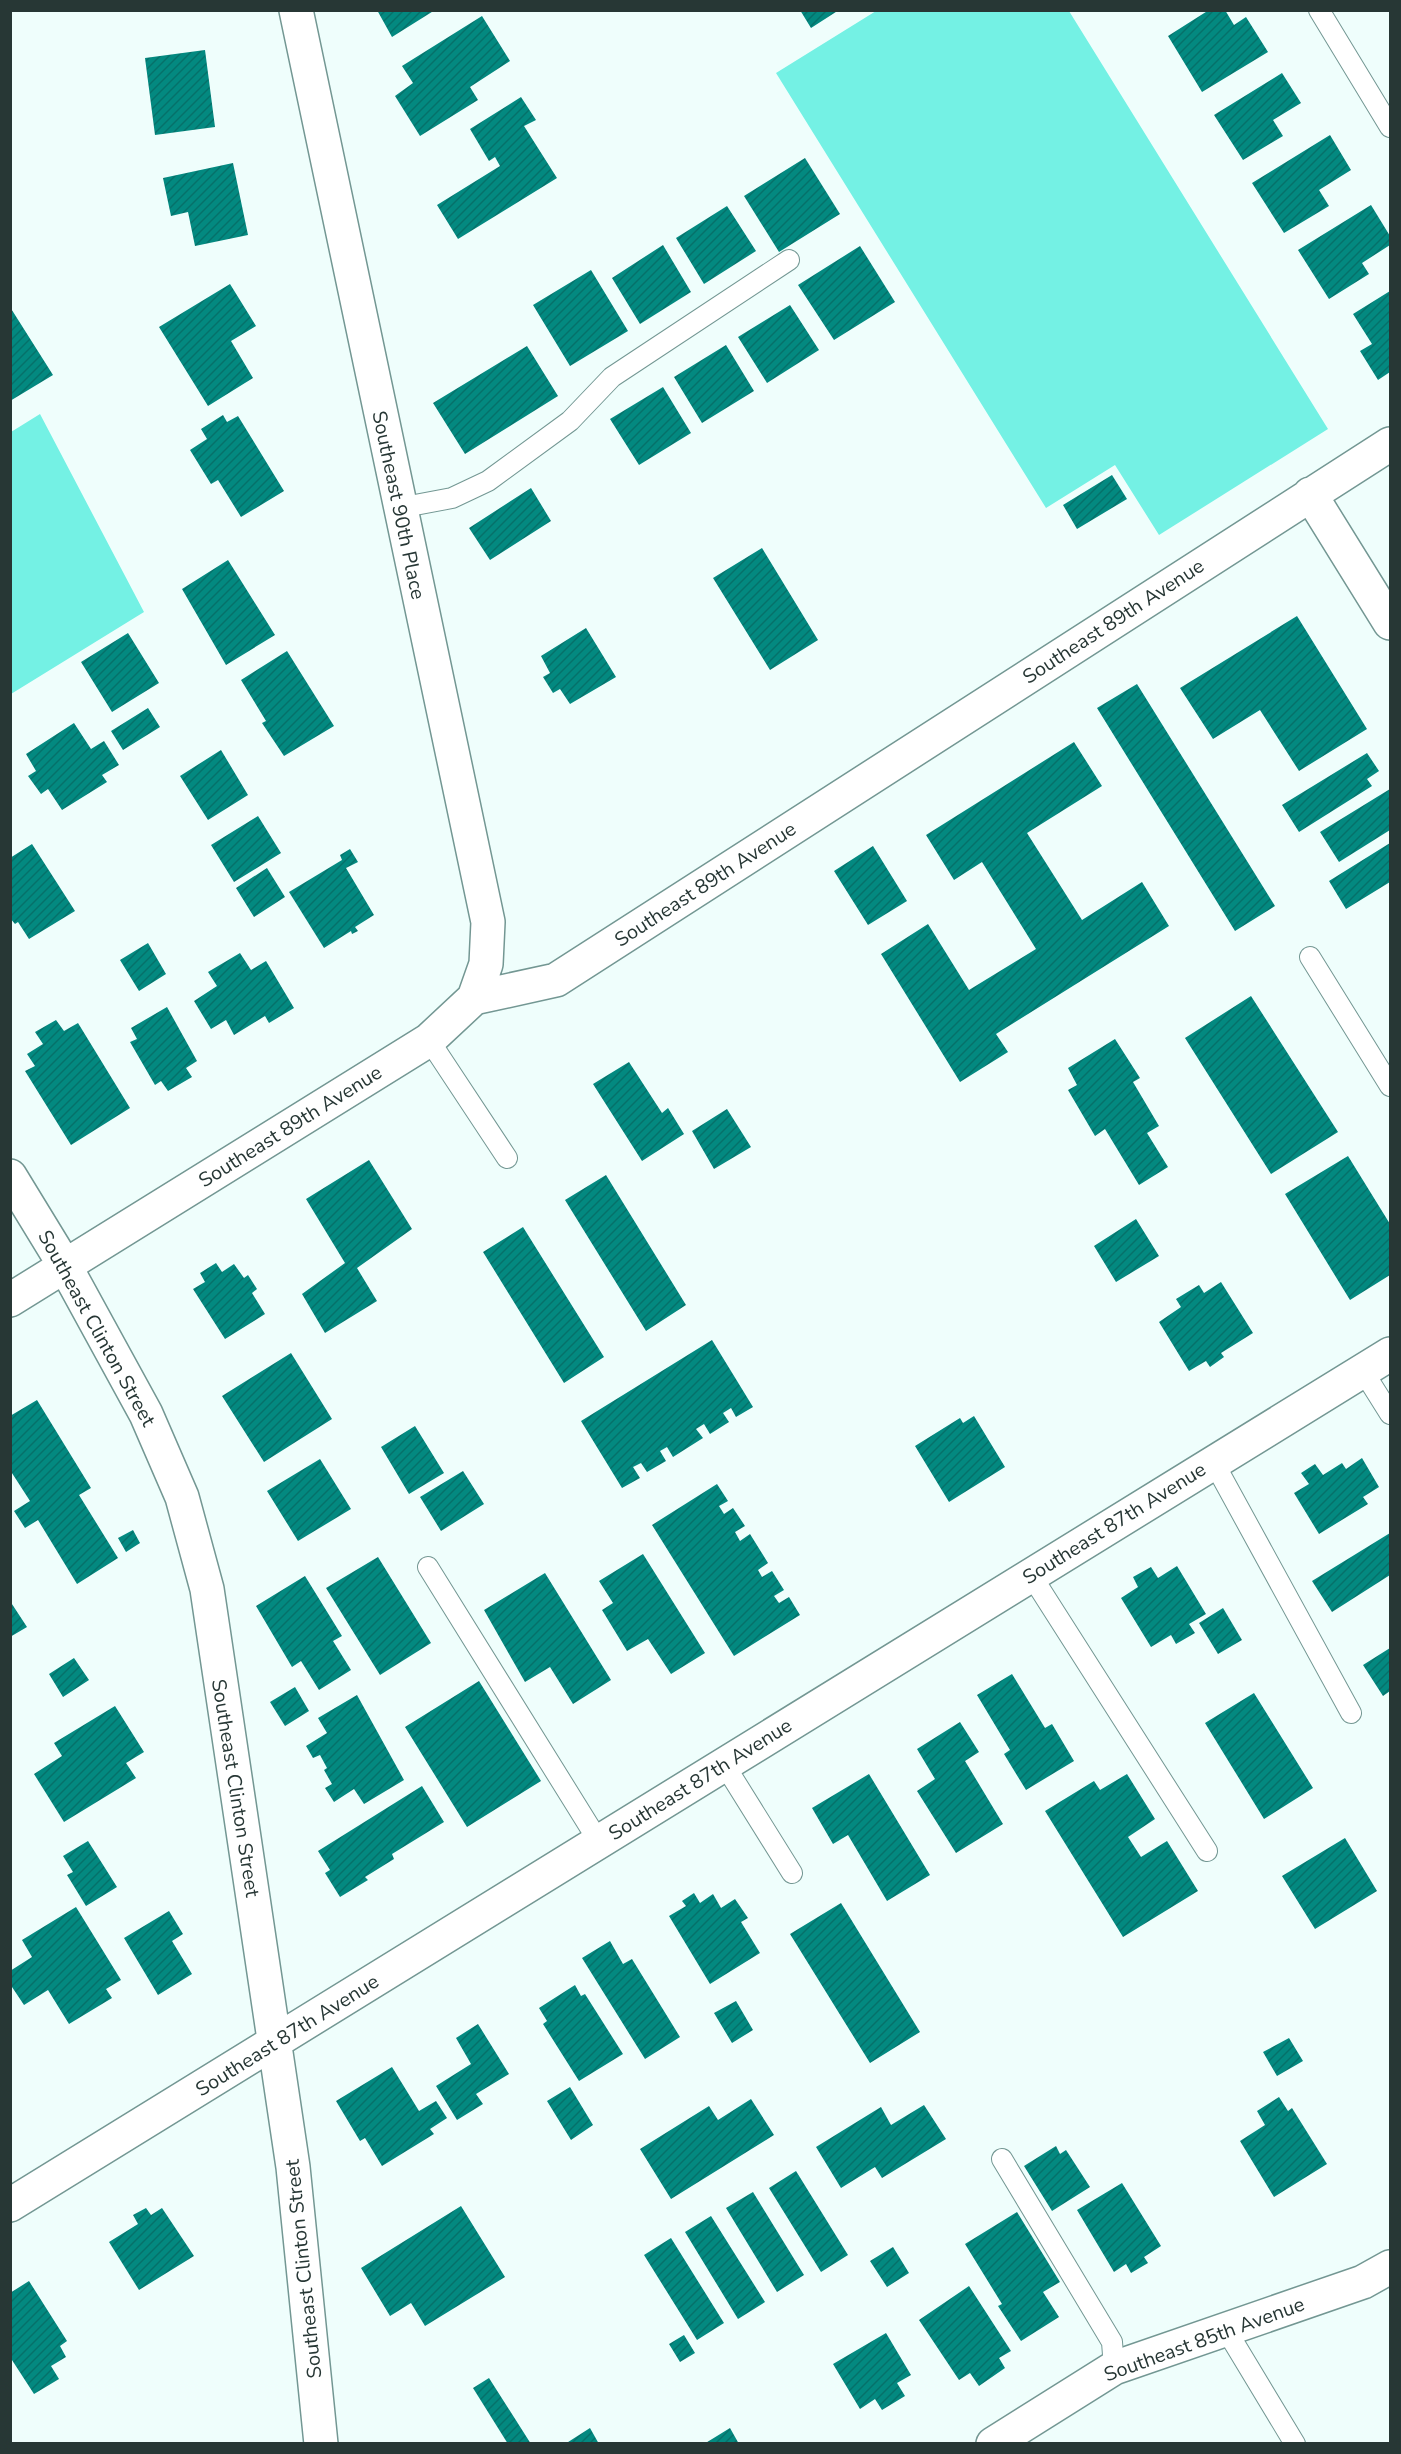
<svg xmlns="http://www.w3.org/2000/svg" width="1401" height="2454" viewBox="0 0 1401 2454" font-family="'Nunito Sans',sans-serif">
<defs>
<pattern id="building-hatch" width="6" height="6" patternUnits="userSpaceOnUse" patternTransform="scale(1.5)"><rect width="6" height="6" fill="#038980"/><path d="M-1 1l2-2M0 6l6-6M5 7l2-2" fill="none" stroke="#05716a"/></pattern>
</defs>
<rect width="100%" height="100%" fill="#effefc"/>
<path fill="#74f1e4" d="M876,11H1069L1328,429L1159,535L1115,465L1046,508L776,73Z
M40,414L144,612L11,694V432Z"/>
<path fill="url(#building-hatch)" d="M377,10H435L392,37Z
M800,10H839L811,28Z
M1209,10H1225L1234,25L1246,17L1268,52L1202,92L1168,36Z
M482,16L510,61L470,87L478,100L420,136L395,96L413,83L402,66Z
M205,50L215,127L155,135L145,58Z
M1282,73L1301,103L1273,120L1283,136L1243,160L1214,115Z
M521,97L536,120L524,126L557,178L458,239L437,205L500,166L495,157L489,161L470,129Z
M1330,135L1351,170L1319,190L1329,206L1284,233L1252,183Z
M805,158L840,214L779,252L744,196Z
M233,163L248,235L195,246L188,212L171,216L163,178Z
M1371,205L1390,236V245L1362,263L1369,274L1329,299L1298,250Z
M727,206L756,251L704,284L676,238Z
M663,245L691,292L640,324L612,278Z
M860,246L895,302L834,340L798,285Z
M591,270L628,331L570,366L533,305Z
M230,284L256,326L231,341L253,378L208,406L159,327Z
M1390,291V372L1378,380L1360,351L1372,344L1353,314Z
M790,305L819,350L767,383L738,337Z
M10,307L53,375L10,401Z
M726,345L754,391L702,423L674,377Z
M527,346L558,396L465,454L433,403Z
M663,387L691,433L639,465L610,419Z
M223,415L227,422L238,416L284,491L241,517L218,480L211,484L190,450L207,439L201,429Z
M1112,475L1127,499L1077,529L1063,505Z
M531,488L551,521L490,560L469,528Z
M762,548L818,640L770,670L713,578Z
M228,560L275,635L226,665L182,589Z
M1297,616L1367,729L1299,771L1260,710L1213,739L1180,688Z
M586,628L616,677L570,704L560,689L553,693L543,677L550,673L541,656Z
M128,633L159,683L112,712L81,662Z
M287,651L334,726L284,756L262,723L266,721L241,680Z
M1137,684L1275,906L1235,931L1097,708Z
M148,708L160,727L123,750L111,731Z
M74,723L91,749L104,741L119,765L102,775L107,782L62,810L48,789L41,794L28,776L36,771L26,754Z
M1074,742L1102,786L1027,833L1082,920L1142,882L1169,926L996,1034L1008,1052L960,1082L881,954L928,924L969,990L1036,949L982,862L954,880L926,835Z
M221,750L248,795L208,820L180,776Z
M1367,753L1379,771L1367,779L1372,786L1299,832L1282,805Z
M1390,789V830L1339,862L1320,832Z
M258,816L281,853L234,882L211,845Z
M1390,843V882L1346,909L1329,881Z
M32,844L75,911L29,939L18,922L15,924L10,918V858Z
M873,846L907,901L868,925L834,871Z
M350,849L358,862L346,868L374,915L355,927L358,931L352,934L351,931L324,948L289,892L342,860L340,855Z
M267,868L285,897L254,917L236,888Z
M148,943L166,974L139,991L120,960Z
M240,953L251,970L266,961L294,1008L269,1023L265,1016L234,1035L226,1020L211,1029L194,1001L217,986L208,972Z
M1251,996L1338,1132L1271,1174L1185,1038Z
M167,1007L197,1061L186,1068L192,1077L168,1091L161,1081L155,1085L130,1042L137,1039L131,1028Z
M56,1020L64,1031L78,1023L130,1108L71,1145L25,1071L35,1066L27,1054L43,1044L35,1032Z
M1115,1039L1140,1078L1133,1082L1159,1126L1147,1133L1168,1167L1139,1185L1105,1129L1095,1136L1068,1090L1077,1085L1068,1068Z
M629,1062L662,1113L668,1108L684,1134L642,1161L593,1084Z
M727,1109L751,1147L714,1169L692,1131Z
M1348,1156L1390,1224V1275L1350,1300L1285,1194Z
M369,1160L412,1229L357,1268L377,1301L325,1333L302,1294L345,1263L306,1199Z
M606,1175L686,1305L646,1331L565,1200Z
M1136,1219L1159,1256L1116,1282L1094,1246Z
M523,1227L604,1357L564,1383L483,1252Z
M216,1263L222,1272L234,1264L244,1278L248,1275L257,1289L252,1293L265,1314L225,1339L193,1289L205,1282L200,1273Z
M1221,1282L1253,1333L1221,1353L1224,1357L1210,1367L1206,1361L1189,1371L1159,1322L1181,1307L1176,1299L1199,1285L1204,1293Z
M712,1340L753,1407L736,1417L731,1408L723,1413L729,1422L710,1434L704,1424L696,1429L703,1438L673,1457L667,1447L660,1451L666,1461L647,1472L641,1463L633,1467L640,1478L622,1488L581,1421Z
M291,1353L332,1419L264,1462L222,1396Z
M37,1400L91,1488L79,1495L118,1558L77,1584L38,1520L25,1528L14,1511L30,1501L10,1470V1416Z
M974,1416L1005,1467L949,1502L915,1446L960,1418L963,1423Z
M415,1426L444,1473L409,1494L381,1447Z
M1362,1458L1379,1487L1363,1497L1368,1504L1319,1534L1294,1493L1309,1484L1301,1473L1315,1464L1323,1475L1342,1463L1346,1469Z
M320,1459L351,1509L298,1541L267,1491Z
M463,1471L484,1504L441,1531L420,1497Z
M717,1484L728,1501L719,1506L724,1514L733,1508L745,1526L735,1532L740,1541L750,1534L768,1563L758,1570L762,1577L772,1571L784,1590L774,1596L779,1603L789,1597L800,1615L734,1656L652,1525Z
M133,1530L140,1543L126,1552L118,1538Z
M1390,1533V1575L1332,1612L1312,1581Z
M643,1554L705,1653L671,1674L648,1639L627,1651L602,1610L613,1603L599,1581Z
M378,1557L431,1643L380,1675L326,1588Z
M1177,1566L1206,1614L1189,1624L1195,1633L1176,1644L1171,1635L1151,1647L1121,1598L1138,1587L1133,1577L1151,1567L1158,1578Z
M545,1573L611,1680L573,1704L550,1667L525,1682L484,1610Z
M305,1576L342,1636L333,1641L351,1670L319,1690L301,1661L292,1667L256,1606Z
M10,1601L27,1627L10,1637Z
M1223,1608L1242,1640L1218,1654L1199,1623Z
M1390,1648V1691L1383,1696L1363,1665Z
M74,1658L89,1680L63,1697L49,1674Z
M1012,1674L1045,1728L1052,1724L1074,1761L1026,1790L1004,1754L1010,1750L977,1695Z
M479,1681L541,1781L467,1827L405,1727Z
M295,1687L309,1711L285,1726L270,1702Z
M1254,1693L1313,1788L1264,1819L1205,1723Z
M357,1695L404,1780L364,1804L354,1789L334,1802L325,1788L332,1784L324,1770L327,1768L320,1755L313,1758L306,1746L327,1733L318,1718Z
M115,1706L144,1752L126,1763L136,1778L64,1822L34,1774L62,1756L54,1743Z
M960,1722L979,1752L965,1761L1003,1824L956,1853L917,1791L935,1779L917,1749Z
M869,1774L930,1875L887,1901L848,1835L833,1844L812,1808Z
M1127,1774L1155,1819L1128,1837L1141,1857L1167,1841L1198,1891L1123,1937L1045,1811L1094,1781L1100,1790Z
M422,1786L444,1822L392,1854L394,1859L365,1877L368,1880L340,1897L325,1873L330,1870L318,1851Z
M1345,1838L1377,1891L1315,1929L1282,1876Z
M88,1841L117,1887L86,1906L67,1875L73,1872L63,1856Z
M694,1893L700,1903L713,1894L721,1908L735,1899L748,1918L741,1922L760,1953L710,1984L669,1916L686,1906L682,1901Z
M841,1903L920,2032L870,2063L790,1934Z
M76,1907L121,1980L106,1989L112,1998L69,2024L48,1990L24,2005L10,1984V1971L32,1957L22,1940Z
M169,1911L183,1934L172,1941L192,1974L158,1995L124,1938Z
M610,1941L623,1964L632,1959L680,2037L645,2059L582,1958Z
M575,1985L581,1996L585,1994L623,2054L579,2081L543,2024L547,2021L539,2008Z
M736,2001L753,2030L732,2043L714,2013Z
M478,2024L509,2074L476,2094L483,2104L457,2120L436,2086L471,2064L456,2038Z
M1289,2038L1303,2061L1277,2076L1263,2052Z
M392,2067L419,2111L436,2101L447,2118L430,2129L434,2134L382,2166L365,2138L360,2141L336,2101Z
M570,2087L593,2125L571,2140L547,2101Z
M1279,2097L1288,2111L1292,2108L1327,2164L1274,2197L1240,2141L1265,2125L1257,2111Z
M751,2099L774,2135L671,2199L640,2149L709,2106L718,2120Z
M924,2105L946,2139L882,2178L875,2167L841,2188L816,2147L881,2107L891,2125Z
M1056,2146L1060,2154L1066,2150L1090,2187L1052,2211L1024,2166Z
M796,2171L848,2255L821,2272L769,2188Z
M1122,2183L1161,2246L1144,2257L1148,2263L1131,2273L1126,2264L1114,2272L1077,2210Z
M753,2192L804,2275L777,2292L726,2208Z
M461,2206L505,2277L425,2326L411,2303L390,2316L361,2268Z
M146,2208L151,2215L162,2208L194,2256L139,2290L109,2242L138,2224L133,2215Z
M1017,2212L1060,2282L1043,2292L1059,2317L1021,2341L998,2306L1002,2304L965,2244Z
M711,2216L765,2302L738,2319L685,2232Z
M671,2238L724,2323L697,2340L644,2255Z
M893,2247L909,2273L887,2287L870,2261Z
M29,2281L67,2341L60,2346L66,2357L51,2366L59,2379L34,2394L10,2357V2293Z
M969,2286L1011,2351L999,2358L1005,2368L979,2386L970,2373L959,2380L919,2320Z
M886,2333L911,2375L897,2383L905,2396L882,2410L875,2399L860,2409L833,2364Z
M684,2335L695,2353L680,2362L669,2344Z
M489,2378L531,2444H508L473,2388Z
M590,2428L599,2444H565Z
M730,2428L739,2444H704Z"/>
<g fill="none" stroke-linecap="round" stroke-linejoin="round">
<g stroke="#739793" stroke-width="22">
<path id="lane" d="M1319,10L1390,127
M399,508L452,498L488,481L570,421L612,377L789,260
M1310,957L1390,1086
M429,1040L507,1158
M1363,1371L1390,1414
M1213,1461L1351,1713
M428,1567L599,1842
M1031,1575L1207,1851
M724,1764L792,1873
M1002,2159L1112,2342L1114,2368
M1225,2328L1295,2444"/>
</g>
<g stroke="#739793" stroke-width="36">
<path id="street" d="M296,10L488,922L486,964L474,998
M1310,494L1390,623
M10,1176L65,1266L146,1414L182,1497L207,1589L293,2167L321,2444
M10,1300L429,1040L474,998L556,980L1390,444
M10,2205L1390,1354
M993,2444L1114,2368L1363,2282L1390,2267"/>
</g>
<use href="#lane" stroke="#fff" stroke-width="20"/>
<use href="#street" stroke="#fff" stroke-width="33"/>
</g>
<g text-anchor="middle" stroke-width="6" stroke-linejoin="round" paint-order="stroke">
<g font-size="20" fill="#273735" stroke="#fff">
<text transform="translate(399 505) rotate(78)" y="7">Southeast 90th Place</text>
<text transform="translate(1113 621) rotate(-33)" y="7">Southeast 89th Avenue</text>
<text transform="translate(705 884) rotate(-33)" y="7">Southeast 89th Avenue</text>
<text transform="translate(290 1126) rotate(-32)" y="7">Southeast 89th Avenue</text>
<text transform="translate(97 1328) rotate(61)" y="7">Southeast Clinton Street</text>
<text transform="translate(1114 1523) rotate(-32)" y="7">Southeast 87th Avenue</text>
<text transform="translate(700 1779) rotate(-32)" y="7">Southeast 87th Avenue</text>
<text transform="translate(236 1788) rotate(81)" y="7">Southeast Clinton Street</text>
<text transform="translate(287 2035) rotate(-32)" y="7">Southeast 87th Avenue</text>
<text transform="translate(303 2269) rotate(-96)" y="7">Southeast Clinton Street</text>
<text transform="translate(1204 2339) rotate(-20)" y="7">Southeast 85th Avenue</text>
</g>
</g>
<rect width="1401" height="2454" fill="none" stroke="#273735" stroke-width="24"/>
</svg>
